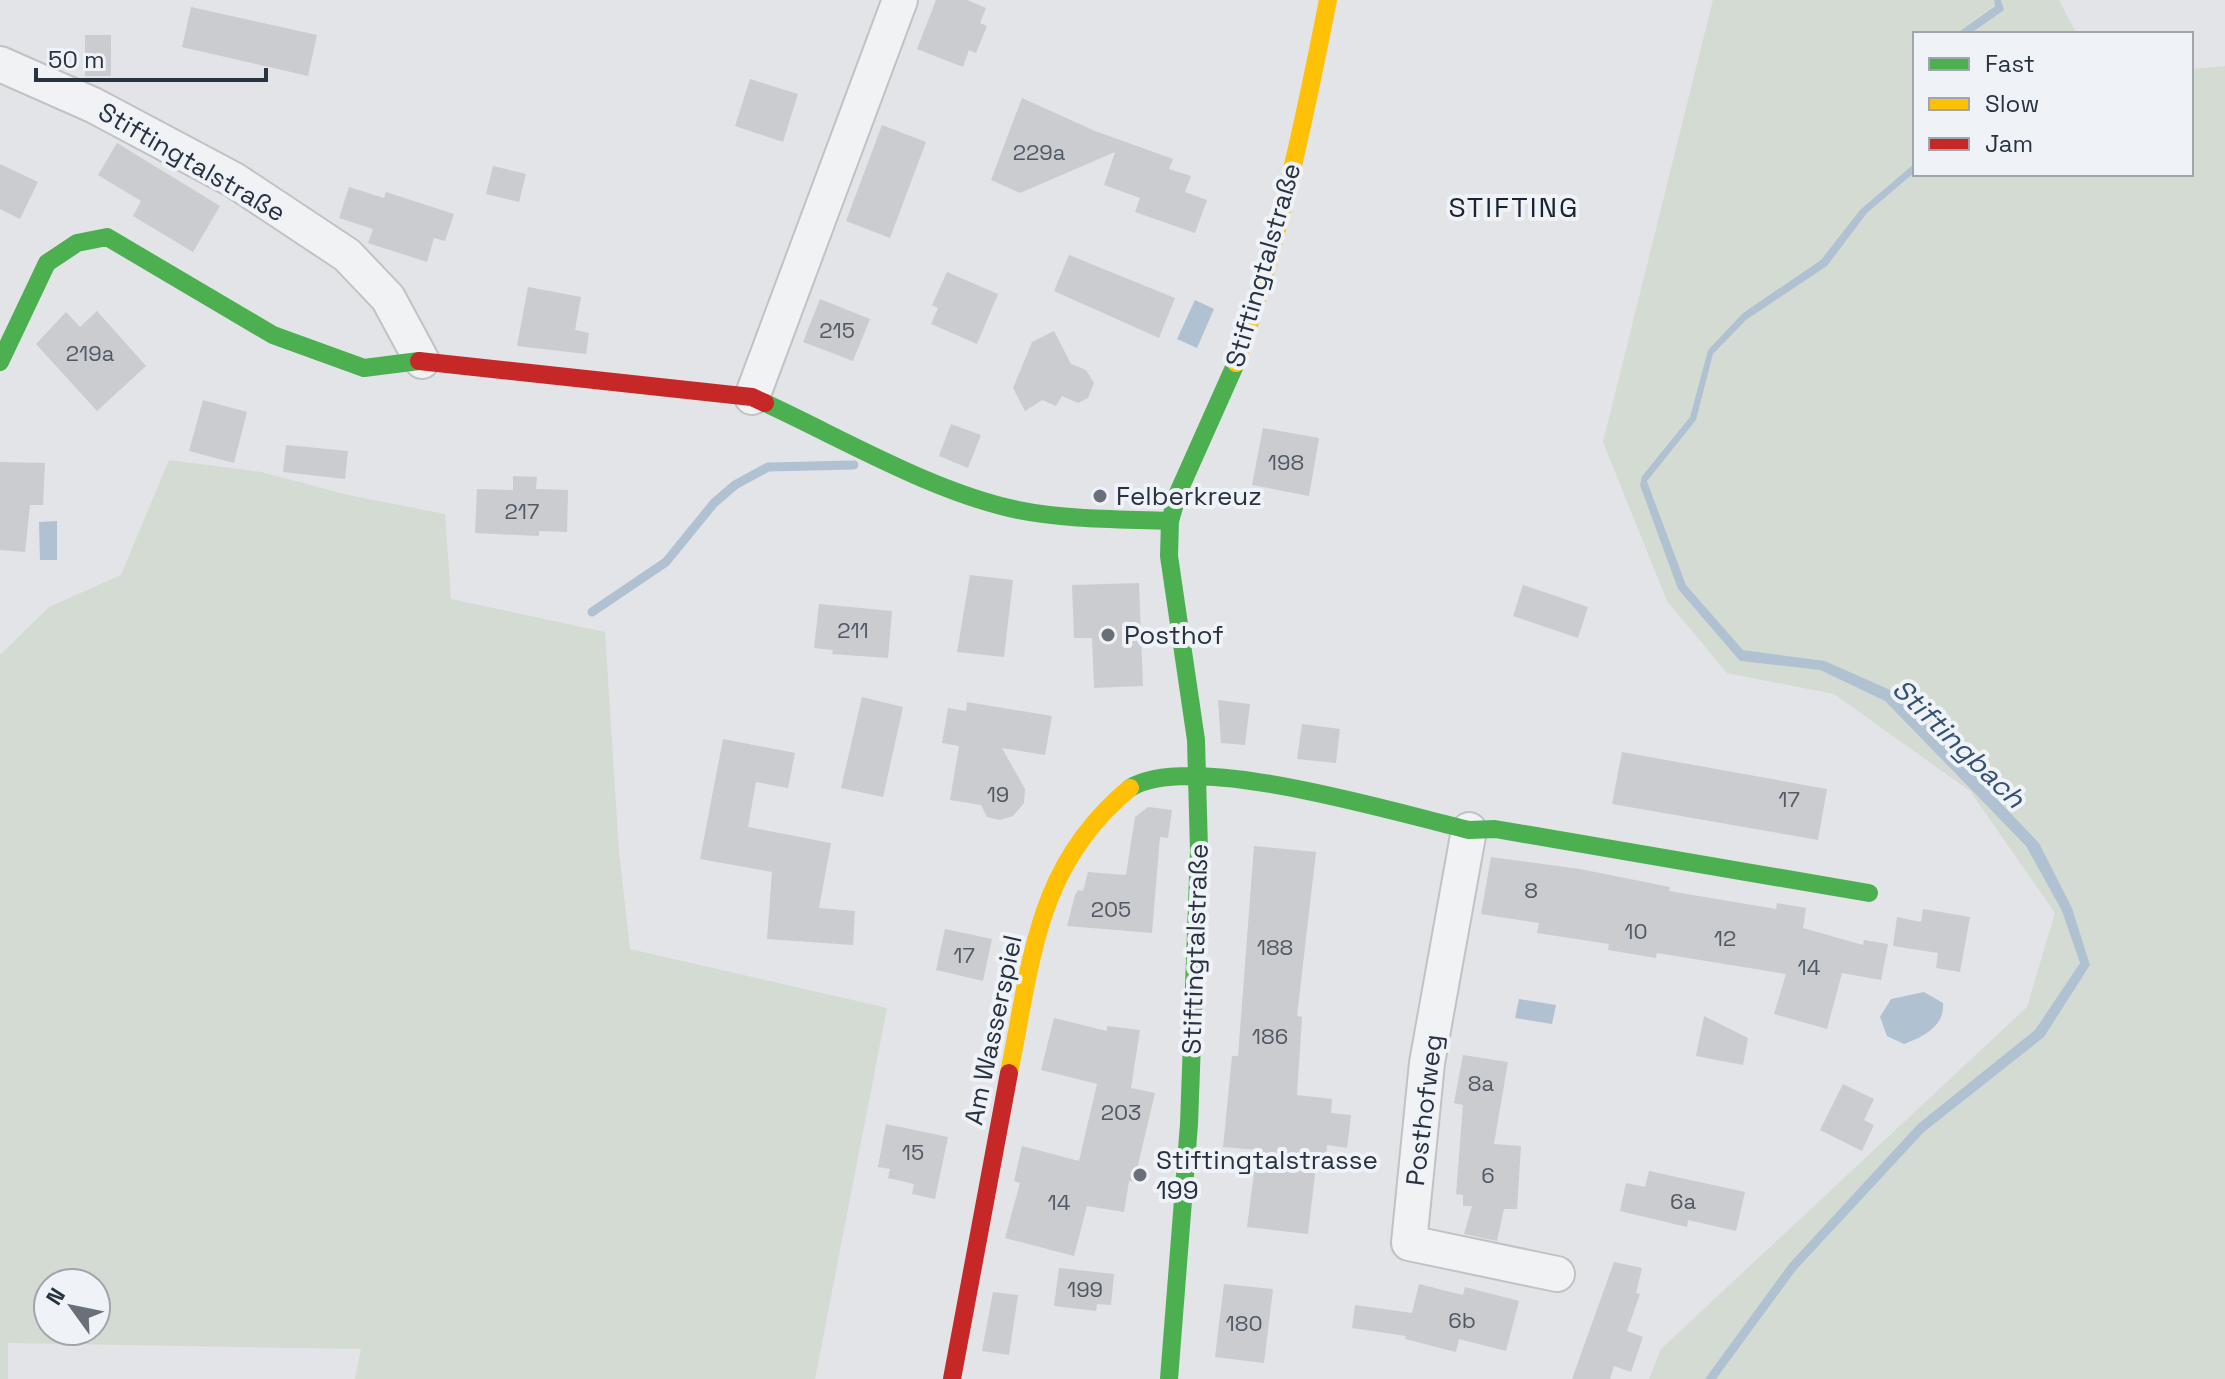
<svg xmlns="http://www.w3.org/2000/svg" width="2225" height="1379" viewBox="0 0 2225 1379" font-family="'Space Grotesk',sans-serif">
<rect width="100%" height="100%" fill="#e2e4e7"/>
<path fill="#d3dbd2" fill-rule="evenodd" d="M1713,0H1994L1995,5L1956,34H1915V163L1860,210L1821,260L1743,313L1708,350L1690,417L1642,475L1678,589L1740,661L1820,670L1885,701L2026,846L2062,911L2080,963L2035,1030L1918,1124L1789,1264L1705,1379H1649L1661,1349L2027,1007L2055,913L1970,791L1834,694L1727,673L1667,601L1603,442Z
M2001,0H2059L2077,34H1970L2004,10Z
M2225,66V1379H1716L1796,1270L1924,1132L2044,1037L2090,965L2072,908L2039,843L1895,692L1825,661L1743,650L1686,585L1647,480L1696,420L1713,354L1746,320L1827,266L1867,213L1915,172L2191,174V69Z
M169,460L261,472L348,495L445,514L451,599L605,632L619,852L630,949L887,1008L815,1379H355L361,1349L8,1343V1379H0V655L49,607L121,575ZM48,1283H96V1331H48Z"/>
<path fill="#b0c1d2" d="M1994,0H2001L2004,10L1970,34H1956L1995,6Z
M1915,163V172L1867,213L1827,266L1746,320L1713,354L1696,420L1647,481L1686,585L1743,650L1825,661L1895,692L2039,843L2072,908L2090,965L2044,1037L1924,1132L1796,1270L1716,1379H1705L1789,1264L1918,1124L2035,1030L2080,963L2062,911L2026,846L1885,701L1820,670L1740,661L1678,589L1640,485L1642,476L1690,417L1708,350L1743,313L1821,260L1860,210Z
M1195,300L1214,309L1197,348L1177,339Z
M57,521V560H40L39,522Z
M1924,992L1943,1003C1945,1026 1923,1037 1904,1044L1887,1036L1880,1017L1891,999Z
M1519,999L1556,1005L1552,1024L1515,1018Z"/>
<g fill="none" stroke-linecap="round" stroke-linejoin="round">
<path stroke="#b0c1d2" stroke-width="9" d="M592,612L666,562L714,503L735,485L768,467L854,465"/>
</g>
<path fill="#cacccf" d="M936,0H967L986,8L980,23L987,26L976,53L969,50L963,67L917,49Z
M191,7L317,35L308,76L182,47Z
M85,35H111V76H85Z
M750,79L798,94L783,142L735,126Z
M1022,98L1095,131L1173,159L1169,169L1191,176L1185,192L1207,200L1195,233L1135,212L1140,198L1104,185L1115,152L1020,193L991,180Z
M882,125L926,142L890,238L846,221Z
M117,143L220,206L193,252L133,216L141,201L98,175Z
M0,164L38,182L20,219L0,209Z
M493,166L526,174L519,202L486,194Z
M349,187L384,198L386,192L454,214L445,241L434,238L427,262L368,243L373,229L339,218Z
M1069,255L1175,298L1159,338L1054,291Z
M947,272L998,294L977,344L931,324L938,308L932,305Z
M528,287L581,297L575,330L589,333L586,354L517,346Z
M820,299L870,319L853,361L803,342Z
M97,311L146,366L97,411L36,344L66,312L80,327Z
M1054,331L1071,364L1086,370L1094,383L1088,398L1078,403L1062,396L1056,406L1042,400L1025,411L1013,388L1032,342Z
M203,400L247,412L234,463L189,451Z
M951,424L981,435L968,468L939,456Z
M1263,428L1319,438L1309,496L1252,485Z
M286,445L348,451L345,479L283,472Z
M0,462L45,463L43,505H30L25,552L0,550Z
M513,476L537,477L536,489L568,490L567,532L539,531V536L475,533L477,489L513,490Z
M970,575L1013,580L1004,657L957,652Z
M1139,583L1143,686L1094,688L1092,638H1074L1072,585Z
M1523,585L1588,607L1578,638L1513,616Z
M819,604L892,611L888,658L832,654L833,650L814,648Z
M862,697L903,707L883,797L841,788Z
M1218,700L1250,704L1245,745L1221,743Z
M967,702L1052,716L1045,755L1002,748L1025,789L1024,803L1013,816L1000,820L987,817L981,805L950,800L959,746L942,743L948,708L966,711Z
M1302,724L1340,729L1336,763L1297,759Z
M723,739L795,753L788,788L756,782L748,827L831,843L819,908L855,911L853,945L767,939L772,872L700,859Z
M1622,752L1827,789L1818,840L1612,804Z
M1148,807L1172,810L1168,838L1160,837L1152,933L1067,926L1075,895L1078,890L1083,891L1088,872L1126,875L1135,817Z
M1254,846L1316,852L1297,1016L1302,1017L1297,1095L1332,1099L1331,1113L1351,1115L1347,1148L1327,1145L1326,1158L1317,1157L1308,1234L1247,1227L1257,1150L1223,1147L1232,1056H1238Z
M1491,857L1580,869L1670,887L1669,891L1776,909L1777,903L1806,908L1803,928L1863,945L1864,940L1888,944L1881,980L1842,973L1827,1029L1774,1014L1786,974L1657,953L1656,958L1608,950L1609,944L1537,933L1539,923L1481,914Z
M1923,909L1970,917L1960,972L1936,968L1938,953L1893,946L1897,917L1921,922Z
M945,929L992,939L983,981L936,970Z
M1704,1016L1748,1038L1743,1065L1696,1056Z
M1054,1018L1107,1031V1026L1140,1030L1131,1088L1155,1093L1134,1182L1129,1181L1124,1212L1087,1206L1074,1256L1005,1238L1020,1183L1014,1181L1022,1146L1079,1161L1097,1084L1041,1070Z
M1463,1055L1508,1062L1494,1144L1521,1146L1517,1209H1504L1497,1241L1464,1234L1472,1206H1463V1195L1456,1194L1463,1105L1454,1103Z
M1843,1084L1874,1099L1864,1120L1874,1125L1862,1151L1820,1130Z
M886,1124L948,1137L935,1199L912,1194L914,1184L888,1178L890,1169L878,1167Z
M1649,1171L1745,1192L1736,1231L1688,1220L1687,1227L1620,1211L1626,1183L1645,1187Z
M1614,1262L1642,1268L1636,1293L1640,1294L1627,1331L1643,1337L1631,1372L1614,1366L1610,1379H1572Z
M1059,1268L1114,1274L1111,1305L1097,1304L1096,1311L1054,1306Z
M1224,1284L1273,1289L1264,1363L1215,1357Z
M1419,1284L1463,1295L1465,1287L1519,1301L1506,1351L1459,1339L1456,1352L1405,1339L1406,1336L1352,1328L1355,1305L1412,1313Z
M993,1292L1018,1295L1009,1355L982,1351Z"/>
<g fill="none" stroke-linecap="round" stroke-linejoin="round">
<g stroke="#c0c2c5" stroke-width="38">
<path id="street" d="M0,64L93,105L234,180L347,255L388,298L422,361
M752,397L900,0
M1469,830L1427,1063L1409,1243L1557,1274"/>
</g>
<use href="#street" stroke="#f1f2f3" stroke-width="34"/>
<path stroke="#4caf50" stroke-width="18" d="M0,362L47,263L77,243L107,237L273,335L364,368L419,361
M765,403C845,440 933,492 1018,510C1068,520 1119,519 1170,521
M1130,788C1191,750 1396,813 1469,830L1495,829L1869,893
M1169,1379L1189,1124L1199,850L1196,740L1169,556L1170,521L1178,493L1236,363"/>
<path stroke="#ffc107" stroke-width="18" d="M1236,363C1278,245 1304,122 1328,0
M1009,1073C1032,962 1035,866 1130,788"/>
<path stroke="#c62828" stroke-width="18" d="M419,361L752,397L765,403
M952,1379L1009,1073"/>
</g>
<g fill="#69707a" stroke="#eff2f6" stroke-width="3">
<circle cx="1100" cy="496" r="8"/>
<circle cx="1108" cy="635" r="8"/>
<circle cx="1140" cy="1175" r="8"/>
</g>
<g text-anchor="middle" stroke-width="8" stroke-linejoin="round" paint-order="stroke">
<g font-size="22" fill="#515964">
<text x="1039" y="160">229a</text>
<text x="837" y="338">215</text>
<text x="90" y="361">219a</text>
<text x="1286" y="470">198</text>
<text x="522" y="519">217</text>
<text x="853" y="638">211</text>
<text x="998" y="802">19</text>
<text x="1789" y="807">17</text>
<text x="1531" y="898">8</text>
<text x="1111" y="917">205</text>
<text x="1636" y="939">10</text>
<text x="1725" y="946">12</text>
<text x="1275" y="955">188</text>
<text x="964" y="963">17</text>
<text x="1809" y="975">14</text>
<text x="1270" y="1044">186</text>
<text x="1481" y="1091">8a</text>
<text x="1121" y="1120">203</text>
<text x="913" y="1160">15</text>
<text x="1488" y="1183">6</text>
<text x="1683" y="1209">6a</text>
<text x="1059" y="1210">14</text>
<text x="1085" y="1297">199</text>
<text x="1462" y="1328">6b</text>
<text x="1244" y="1331">180</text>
</g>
<g font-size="26" fill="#283240" stroke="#eff2f6">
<text transform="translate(192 162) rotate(30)" y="9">Stiftingtalstraße</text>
<text transform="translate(1263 265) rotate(-74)" y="9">Stiftingtalstraße</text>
<text transform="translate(1195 949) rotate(-88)" y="9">Stiftingtalstraße</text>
<text transform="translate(993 1030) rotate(-78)" y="9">Am Wasserspiel</text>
<text transform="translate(1424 1110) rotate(-83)" y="9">Posthofweg</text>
</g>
<g font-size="26" fill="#283240" stroke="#eff2f6" text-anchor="start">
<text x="1116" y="505">Felberkreuz</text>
<text x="1124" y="644">Posthof</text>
<text x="1156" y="1169">Stiftingtalstrasse<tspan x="1156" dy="30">199</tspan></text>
</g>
<g font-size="28" letter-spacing="2" fill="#1b2331" stroke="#eff2f6">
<text x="1514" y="217">STIFTING</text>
</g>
<g font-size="28" font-style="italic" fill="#335174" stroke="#eff2f6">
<text transform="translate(1959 743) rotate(44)" y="10">Stiftingbach</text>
</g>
</g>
<rect x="1913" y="32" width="280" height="144" fill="#eff2f6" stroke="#9fa5ad" stroke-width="2"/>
<rect x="1929" y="58" width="40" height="12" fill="#4caf50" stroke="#9fa5ad" stroke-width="2"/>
<text x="1985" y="72" font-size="24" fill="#283240">Fast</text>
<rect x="1929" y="98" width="40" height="12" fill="#ffc107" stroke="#9fa5ad" stroke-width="2"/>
<text x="1985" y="112" font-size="24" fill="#283240">Slow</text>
<rect x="1929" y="138" width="40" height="12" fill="#c62828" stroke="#9fa5ad" stroke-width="2"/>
<text x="1985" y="152" font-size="24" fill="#283240">Jam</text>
<g transform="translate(72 1307) rotate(303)"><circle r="38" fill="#eff2f6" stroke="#9fa5ad" stroke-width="2"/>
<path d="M0-6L14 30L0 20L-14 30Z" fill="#69707a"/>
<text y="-12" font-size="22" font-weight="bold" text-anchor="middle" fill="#283240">N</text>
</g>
<path d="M36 68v12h230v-12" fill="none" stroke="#283240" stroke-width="4"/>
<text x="48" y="68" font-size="24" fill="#283240" stroke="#eff2f6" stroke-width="6" paint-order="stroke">50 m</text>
</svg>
